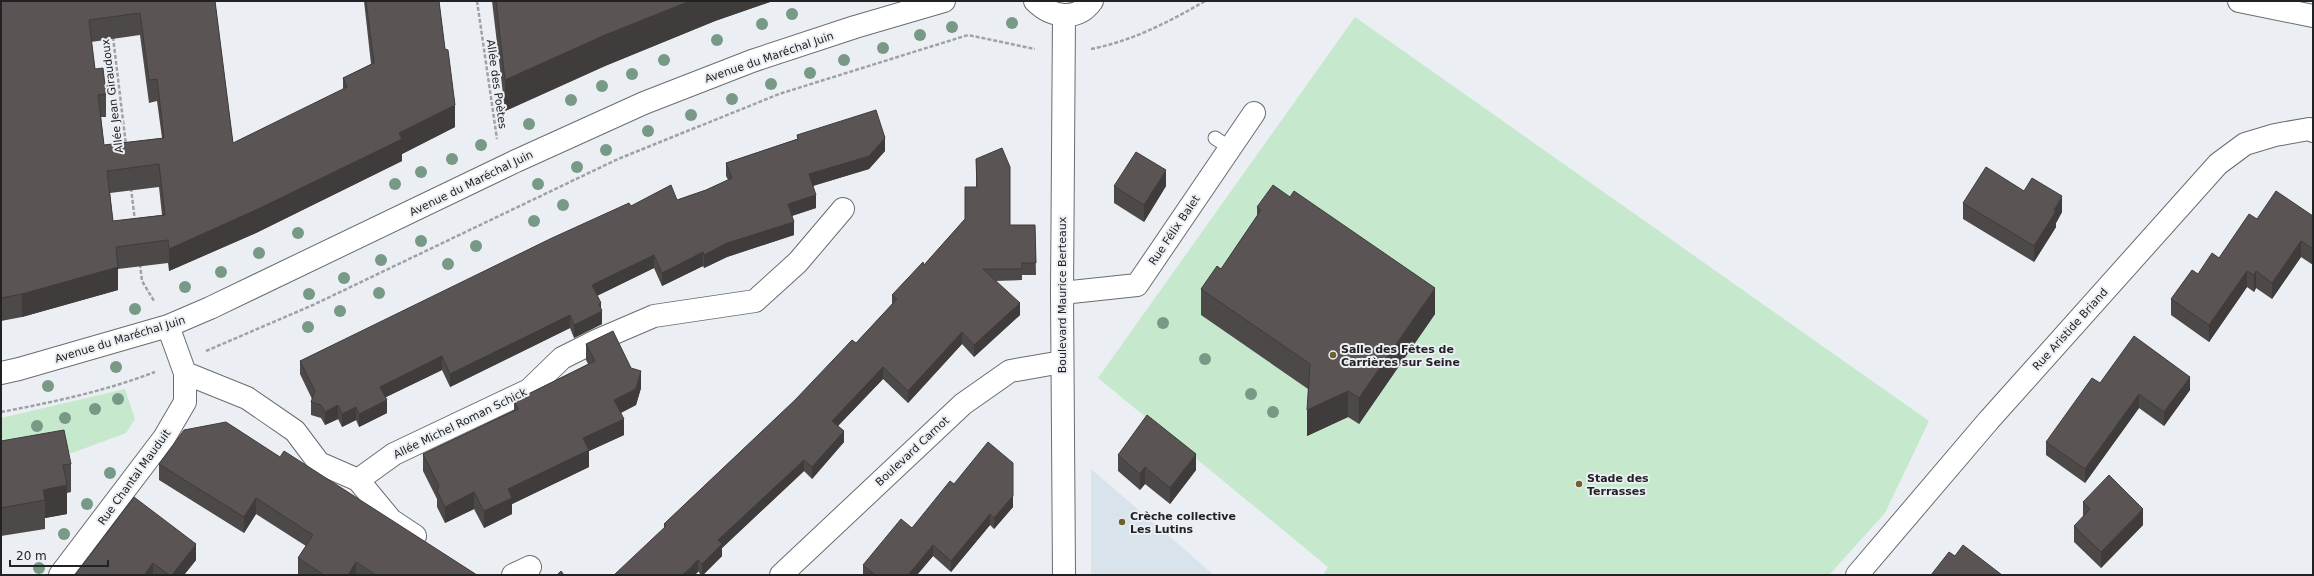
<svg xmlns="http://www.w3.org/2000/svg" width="2314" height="576" viewBox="0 0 2314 576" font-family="'DejaVu Sans',sans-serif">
<rect width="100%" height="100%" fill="#ebeff3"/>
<path fill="#d8e3ec" d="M1091,469L1214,575H1091Z"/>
<path fill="#c6e9cd" d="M1355,17L1929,421L1885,513L1829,575H1323L1328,567L1098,378Z
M125,389L135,419L126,433L72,453L1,465V418Z"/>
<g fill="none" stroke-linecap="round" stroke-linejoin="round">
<g stroke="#696d70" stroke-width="15">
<path id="service" d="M1215,138L1230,148"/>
</g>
<g stroke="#696d70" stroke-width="24">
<path id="minor" d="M1035,1C1051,17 1077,22 1092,1
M1062,293L1137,285L1254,113
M1,373L19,369L168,326L210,308L516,161L644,103L752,61L855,27L944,1
M185,373L247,398L295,431L319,463L358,480L391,520L415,536
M358,480L394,454L529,390L562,358L598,340L654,316L755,301L798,262L843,209
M60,575L164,438L185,402V373L168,326
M513,575L530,567
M781,575L963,404L1010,371L1062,362
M1064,575L1062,293L1064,16
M1857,575L1989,420L2218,164L2245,144L2275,135L2309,129L2313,131"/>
</g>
<g stroke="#696d70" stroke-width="24">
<path id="motorway" d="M2239,1L2313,16"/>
</g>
<path stroke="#9fa2a5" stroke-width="2.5" stroke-dasharray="4 2" stroke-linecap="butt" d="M477,1L497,139
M113,37L126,145
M1091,49C1132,41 1169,22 1205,1
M131,188L135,221
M140,264L142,281L154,301
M206,351L313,305L618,159L779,94L968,35L1035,49
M1,412C54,402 105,391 155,372"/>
<use href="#service" stroke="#fff" stroke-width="13"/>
<use href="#minor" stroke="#fff" stroke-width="22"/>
<use href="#motorway" stroke="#fff" stroke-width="22"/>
</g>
<g fill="#779986">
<circle cx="792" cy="14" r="6"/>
<circle cx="1012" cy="23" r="6"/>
<circle cx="762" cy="24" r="6"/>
<circle cx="952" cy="27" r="6"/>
<circle cx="920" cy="35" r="6"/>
<circle cx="717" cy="40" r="6"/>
<circle cx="883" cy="48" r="6"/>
<circle cx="664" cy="60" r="6"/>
<circle cx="844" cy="60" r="6"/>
<circle cx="810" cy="73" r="6"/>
<circle cx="632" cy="74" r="6"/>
<circle cx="771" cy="84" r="6"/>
<circle cx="602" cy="86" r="6"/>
<circle cx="732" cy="99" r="6"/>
<circle cx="571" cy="100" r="6"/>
<circle cx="691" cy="115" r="6"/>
<circle cx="529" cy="124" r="6"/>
<circle cx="648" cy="131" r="6"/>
<circle cx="481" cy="145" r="6"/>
<circle cx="606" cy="150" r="6"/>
<circle cx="452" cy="159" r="6"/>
<circle cx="577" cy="167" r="6"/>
<circle cx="421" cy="172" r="6"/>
<circle cx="395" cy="184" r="6"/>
<circle cx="538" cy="184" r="6"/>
<circle cx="563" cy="205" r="6"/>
<circle cx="534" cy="221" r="6"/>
<circle cx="298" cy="233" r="6"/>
<circle cx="421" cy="241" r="6"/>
<circle cx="476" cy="246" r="6"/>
<circle cx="259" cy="253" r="6"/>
<circle cx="381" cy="260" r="6"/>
<circle cx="448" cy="264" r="6"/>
<circle cx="221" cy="272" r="6"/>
<circle cx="344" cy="278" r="6"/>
<circle cx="185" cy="287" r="6"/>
<circle cx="379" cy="293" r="6"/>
<circle cx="309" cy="294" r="6"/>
<circle cx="135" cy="309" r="6"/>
<circle cx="340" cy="311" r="6"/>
<circle cx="1163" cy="323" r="6"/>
<circle cx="308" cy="327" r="6"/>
<circle cx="1205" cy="359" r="6"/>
<circle cx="116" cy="367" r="6"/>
<circle cx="48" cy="386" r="6"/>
<circle cx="1251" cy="394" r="6"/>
<circle cx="118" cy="399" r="6"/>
<circle cx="95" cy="409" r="6"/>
<circle cx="1273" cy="412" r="6"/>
<circle cx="65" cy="418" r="6"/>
<circle cx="37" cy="426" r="6"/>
<circle cx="110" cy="473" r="6"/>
<circle cx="87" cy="504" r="6"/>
<circle cx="64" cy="534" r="6"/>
<circle cx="39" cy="568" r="6"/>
</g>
<path fill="#4d4948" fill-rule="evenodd" d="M1,1H215L233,143L343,90V78L371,64L364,1H439L455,127L402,154V161L256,233L169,271L168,263L118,269V290L22,317L1,321ZM140,35L149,103L157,101L162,138L104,145L101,117H106V94L95,69L91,42ZM159,187L162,215L113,221L110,193Z
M492,1H773L715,21L605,66L505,111Z
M797,135L885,151L869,169L813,186L816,208L792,216L794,235L727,257L704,268L703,266L662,286L654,268L597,296L601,308L602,324L574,338L570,328L450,387L442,370L386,397L387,413L359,427L356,420L342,427L338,419L325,425L321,418L311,415V402L312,399L300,374V361L631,206L677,200L706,190L728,180L726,176V163L797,139Z
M976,159L1010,225H1035L1036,275H1022V280L995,281L1020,315L974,357L962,344L908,403L883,379L838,426L844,442L812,479L804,471L722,548V556L703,575H701L664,528V524L856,343L892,304V295L924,265L965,219L976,187Z
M1114,186H1166L1144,222L1114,203Z
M2024,191L2062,212L2056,223V227L2034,262L1963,219V203Z
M1257,207L1435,314L1359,424L1348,417L1307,436L1308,389L1201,315V289L1221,269L1257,216Z
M2313,216V265L2301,257L2272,299L2256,288L2254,292L2247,287L2209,342L2171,315V299L2198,274L2219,258L2257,219Z
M586,344L641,388L636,405L621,413L624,435L589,451V467L512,504V514L484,528L474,509L445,523L437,507V499L423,471V454L514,410V401L588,364L586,360Z
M2100,383L2190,390L2164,426L2139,408L2085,483L2046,455V442Z
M1,441L71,464V492L67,493V514L45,518V529L1,536Z
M1118,455L1196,470L1170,504L1145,484L1140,490L1118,471Z
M280,457L477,575H300L298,574V558L306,546L256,514L244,533L159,480V464Z
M954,484L1013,507L994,529L990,525L951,572L933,556L917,575H863V565L912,528Z
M134,497L196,560L184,575H75Z
M2083,502L2143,525L2101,568L2074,542V526L2083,517Z"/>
<path fill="#3f3c3b" d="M690,1H773L715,21L605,66L505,111V80L605,35Z
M455,105V127L402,154V161L256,233L169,271V249Z
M885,138V151L869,169L809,187V174Z
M1166,170V186L1144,222V205Z
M816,195V208L788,217V204Z
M2062,196V212L2056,223V227L2034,262V246Z
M794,222V235L727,257L704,268V255L727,243Z
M2301,241V257L2272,299V283Z
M703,252V266L662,286V273Z
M654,255V268L592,298V285Z
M118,267V290L22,317V294Z
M2247,271V287L2209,342V325Z
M2256,271V288L2254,292V275Z
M1435,288V314L1359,424V398Z
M601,303V312L602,311V324L574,338V325L599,304Z
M1020,303V315L974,357V345Z
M570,315V328L450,387V374Z
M962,332V344L908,403V391Z
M442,356V370L380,400V387Z
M883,367V379L832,432V421Z
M641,371V388L636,405L614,416V400Z
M2190,377V390L2164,426V412Z
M1348,391V417L1307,436V410Z
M2139,394V408L2085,483V469Z
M387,400V413L359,427V414Z
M338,405V419L325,425V412Z
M356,407V420L342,427V414Z
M624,419V435L589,451V467L512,504V514L484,528V511L508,489L583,438Z
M844,431V442L812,479V467Z
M1196,454V470L1170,504V488Z
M804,460V471L722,548V556L703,575H702V564L718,540Z
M1013,463V507L994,529V518Z
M1145,467V484L1140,490V474Z
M67,485V514L45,518V500L43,490Z
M474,492V509L445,523V507Z
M256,498V514L244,533V517Z
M2143,509V525L2101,568V552Z
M990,514V525L951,572V561Z
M196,544V560L184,575H172Z
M933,545V556L917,575H908Z
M698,560V572L695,575H682Z
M356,562V575H348Z
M153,563V575H144Z"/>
<path fill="#5a5554" stroke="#3f3c3b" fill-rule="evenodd" d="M1,1H215L233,143L347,87L343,78L374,63L366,1H439L445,49L448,50L455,105L399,133L402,139L256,210L169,249L168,240L116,247L118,267L22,294L1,298ZM140,13L149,80L157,79L164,138L104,145L98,95L106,94L103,68L95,69L89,20ZM159,164L165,215L113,221L107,171Z
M496,1H690L605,35L505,80Z
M876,110L885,138L869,156L809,174L816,195L788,204L794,222L727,243L704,255L703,252L662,273L654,255L592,285L601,303L599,304L602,311L574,325L570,315L450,374L442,356L380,387L387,400L359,414L356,407L342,414L338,405L325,412L321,405L311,402L315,391L300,361L552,238L629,203L631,206L671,185L677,200L706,190L732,178L726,163L798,139L797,135Z
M1002,148L1010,167V225H1035L1036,263H1022V269H983L1020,303L974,345L962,332L908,391L883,367L832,421L844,431L812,467L804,460L718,540L722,544L702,564L698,560L682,575H614L666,526L664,524L795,400L852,340L856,343L897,299L892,295L923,262L924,265L965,219V187H977L976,159Z
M1136,152L1166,170L1144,205L1114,186Z
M1986,167L2024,191L2032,178L2062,196L2054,210L2056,211L2034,246L1963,203Z
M1273,185L1290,197L1294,191L1435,288L1359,398L1348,391L1307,410L1310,364L1201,289L1217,266L1221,269L1261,210L1257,207Z
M2276,191L2313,216V249L2301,241L2272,283L2256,271L2254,275L2247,271L2209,325L2171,299L2192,270L2198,274L2212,253L2219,258L2249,214L2257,219Z
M613,331L631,368L641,371L636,389L614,400L624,419L583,438L589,450L508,489L512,498L484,511L474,492L445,507L437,491L439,486L423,454L518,409L514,401L595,361L586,344Z
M2134,336L2190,377L2164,412L2139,394L2085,469L2046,442L2092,378L2100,383Z
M1147,415L1196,454L1170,488L1145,467L1140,474L1118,455Z
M226,422L280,457L284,451L477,575H376L356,562L348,575H324L298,558L313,535L256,498L244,517L159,464L184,430Z
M64,430L71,464L63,465L67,485L43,490L45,500L1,508V441Z
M988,442L1013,463V496L994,518L990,514L951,561L933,545L908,575H875L863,565L901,519L912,528L950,481L954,484Z
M2109,475L2143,509L2101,552L2074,526L2090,509L2083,502Z
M134,497L196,544L172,575H169L153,563L144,575H75Z
M1963,545L2002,575H1931L1949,552L1955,556Z
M561,571L564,575H557Z"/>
<g fill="#6d622f" stroke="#ebeff3" stroke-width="1.5">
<circle cx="1333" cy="355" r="4"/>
<circle cx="1579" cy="484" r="4"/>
<circle cx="1122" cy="522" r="4"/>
</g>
<g text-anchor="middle" stroke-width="4" stroke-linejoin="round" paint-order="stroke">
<g font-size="11" fill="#212224" stroke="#ebeff3">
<text transform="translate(769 57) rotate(-19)" y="4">Avenue du Maréchal Juin</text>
<text transform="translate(497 84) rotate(82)" y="4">Allée des Poètes</text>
<text transform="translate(112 96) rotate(-97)" y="4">Allée Jean Giraudoux</text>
<text transform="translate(471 183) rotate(-26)" y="4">Avenue du Maréchal Juin</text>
<text transform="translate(1174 230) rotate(-56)" y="4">Rue Félix Balet</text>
<text transform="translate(1062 295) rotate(-90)" y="4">Boulevard Maurice Berteaux</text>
<text transform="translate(2070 329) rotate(-48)" y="4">Rue Aristide Briand</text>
<text transform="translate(120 339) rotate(-17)" y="4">Avenue du Maréchal Juin</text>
<text transform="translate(460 423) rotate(-26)" y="4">Allée Michel Roman Schick</text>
<text transform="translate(912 451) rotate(-43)" y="4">Boulevard Carnot</text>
<text transform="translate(134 477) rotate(-54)" y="4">Rue Chantal Mauduit</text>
</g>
<g font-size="11" font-weight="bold" fill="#212224" stroke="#ebeff3" text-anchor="start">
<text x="1341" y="353">Salle des Fêtes de<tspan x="1341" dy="13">Carrières sur Seine</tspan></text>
<text x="1587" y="482">Stade des<tspan x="1587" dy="13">Terrasses</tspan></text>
<text x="1130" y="520">Crèche collective<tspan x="1130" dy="13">Les Lutins</tspan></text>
</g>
</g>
<rect width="2314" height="576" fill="none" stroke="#212224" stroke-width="4"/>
<path d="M10 560v6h98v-6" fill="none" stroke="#212224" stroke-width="2"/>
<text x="16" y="560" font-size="12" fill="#212224" stroke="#ebeff3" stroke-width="3" paint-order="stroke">20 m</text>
</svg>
